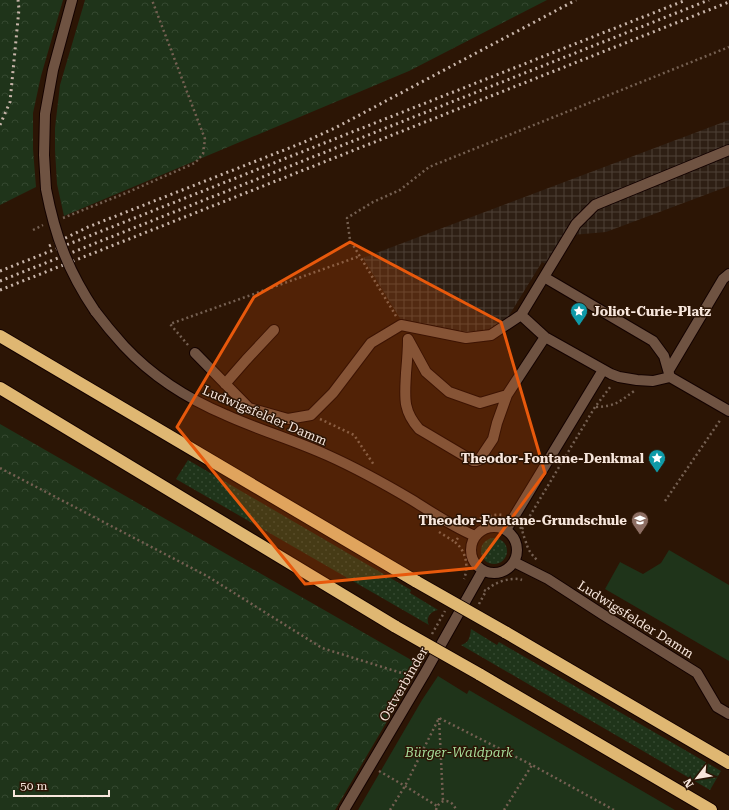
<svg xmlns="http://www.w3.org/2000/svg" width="729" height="810" viewBox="0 0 729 810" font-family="'Roboto Serif',serif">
<defs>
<pattern id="industrial-grid" width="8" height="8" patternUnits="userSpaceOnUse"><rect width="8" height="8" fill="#2e1f14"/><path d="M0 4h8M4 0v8" fill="none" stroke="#4d4036"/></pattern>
<pattern id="grass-dots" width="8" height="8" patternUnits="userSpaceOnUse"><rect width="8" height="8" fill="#1f341a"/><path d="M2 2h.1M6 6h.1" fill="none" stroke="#354830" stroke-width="1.8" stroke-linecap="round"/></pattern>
<pattern id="forest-crowns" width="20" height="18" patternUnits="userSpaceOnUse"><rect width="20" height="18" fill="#1f341a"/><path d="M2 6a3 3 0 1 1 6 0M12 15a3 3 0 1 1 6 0" fill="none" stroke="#354830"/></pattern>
</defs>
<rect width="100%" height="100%" fill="#2c1505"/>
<path fill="url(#industrial-grid)" d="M729,120V186L606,232L572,235L553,268L542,262L507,319L487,332L464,335L404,325L363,258Z"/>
<path fill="url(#grass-dots)" d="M188,460L411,590L410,593L438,610C431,611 425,618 429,625L176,479Z
M481 551a13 13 0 1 1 26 0a13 13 0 1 1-26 0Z
M471,629L497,645L499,642L721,771L710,790L461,645C469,643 470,637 471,629Z"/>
<path fill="url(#forest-crowns)" d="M0,0H63L41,76L33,113V149L36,187L0,205Z
M85,0H547L409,71L64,216L57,184L55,150V128L60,85Z
M0,424L420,665L335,810H0Z"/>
<path fill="#1f341a" d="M669,550L729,585V661L605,589L620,562L643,574L661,563Z
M438,676L467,694L469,690L675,810H358L422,700Z"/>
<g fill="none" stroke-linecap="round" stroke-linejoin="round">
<g stroke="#130200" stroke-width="12">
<path id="minor" d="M46,189L44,155L45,114L53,70L72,0
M544,277L653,341L664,356L670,377L653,381L637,380L619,377L611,374L545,337L521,315Z
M544,277L576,224L595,205L729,150
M95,311C104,323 114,335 124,346C152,376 188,399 226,415C259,430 294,440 327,455C356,468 385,484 412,500C433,513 453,527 475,536
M408,339C408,350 407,362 406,373C405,396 402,410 419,429L473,461H476L479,460L493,439L497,423L507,395
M408,339L426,372L449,392L480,403L507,395L545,337
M195,353L249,408L288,419L311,415L333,393L371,343L401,325L466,338L491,335L521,315
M669,370L723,279L729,274
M670,377L729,411
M225,384L246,360L274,330
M471 550a23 23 0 1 1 46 0a23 23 0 1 1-46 0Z
M506,530L603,370
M514,562L548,579L602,614L697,673L717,707L729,714
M344,810L425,673L483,570"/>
</g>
<g stroke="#130200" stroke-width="14">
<path id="highway" d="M0,336L417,582
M0,388L396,627
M505,632L729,763
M479,674L711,810"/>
</g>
<path stroke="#756052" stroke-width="2.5" stroke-dasharray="2 3" stroke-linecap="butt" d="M63,218L126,193L195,163L203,154L205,139L152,0
M33,230L43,225
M396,316L350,240L347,218L373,202L400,190L429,167L729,47
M188,345L170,324L360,256
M596,407C616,406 619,402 634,391
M320,419L354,435L374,465
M0,468L207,576L322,648L408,675L420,654
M665,501L721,419
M467,522L468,519C481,521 491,513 503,515
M520,527C523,531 523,535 525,539C528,550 530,553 538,561V562
M522,529L595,407L611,386
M439,532L455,542
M458,538L455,542C466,551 469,566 464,579
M484,590L486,591C492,583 512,576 522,580
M479,604L486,591
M432,634L445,611
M439,718L443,801
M379,771L405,786L437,806
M390,810L405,786L439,718L532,765L614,810
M436,810C439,798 452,798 456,810
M504,810L532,765"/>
<use href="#minor" stroke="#6f5342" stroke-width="10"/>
<use href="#highway" stroke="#dfb772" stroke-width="12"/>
<path stroke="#c8b5aa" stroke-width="3" stroke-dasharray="2 4" stroke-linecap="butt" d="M0,125L10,102L19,9L18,0
M49,246L88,227L302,143L335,128L576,0
M0,271L84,238L686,0
M0,281L709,0
M0,290L729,2"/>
<g stroke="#130200" stroke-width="12" stroke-linecap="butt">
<path id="minor-bridge" d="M46,189C55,236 68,271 95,311"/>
</g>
<g stroke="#130200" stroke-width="14" stroke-linecap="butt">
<path id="highway-bridge" d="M417,582L505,632
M396,627L479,674"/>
</g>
<use href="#minor-bridge" stroke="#6f5342" stroke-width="10"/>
<use href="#highway-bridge" stroke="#dfb772" stroke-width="12"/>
</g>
<path fill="#e8590c" fill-opacity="0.2" stroke="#e8590c" stroke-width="3" stroke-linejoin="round" d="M350,242L501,322L545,473L475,568L305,584L177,427L254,297Z"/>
<defs>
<g id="sight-pin" transform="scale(0.9)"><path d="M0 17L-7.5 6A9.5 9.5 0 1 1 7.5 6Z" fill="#0f9aa8" stroke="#2c1505"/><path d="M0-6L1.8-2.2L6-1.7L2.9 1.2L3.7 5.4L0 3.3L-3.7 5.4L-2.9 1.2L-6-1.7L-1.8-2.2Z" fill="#fff"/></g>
<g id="school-pin" transform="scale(0.9)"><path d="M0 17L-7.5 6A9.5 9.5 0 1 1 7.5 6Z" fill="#8d6e63" stroke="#2c1505"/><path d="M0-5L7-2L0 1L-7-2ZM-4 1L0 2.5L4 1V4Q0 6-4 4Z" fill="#fff"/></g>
</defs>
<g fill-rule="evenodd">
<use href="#sight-pin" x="579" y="311"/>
<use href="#sight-pin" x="657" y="458"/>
<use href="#school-pin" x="640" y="520"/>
</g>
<g text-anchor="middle" stroke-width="3" stroke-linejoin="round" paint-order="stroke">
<g font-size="13" font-weight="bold" fill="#f7e6dc" stroke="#2c1505" text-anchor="end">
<text x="592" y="316" text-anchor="start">Joliot-Curie-Platz</text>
<text x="644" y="463">Theodor-Fontane-Denkmal</text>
<text x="627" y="525">Theodor-Fontane-Grundschule</text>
</g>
<g font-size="13" fill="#f7e6dc" stroke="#2c1505">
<text transform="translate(265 415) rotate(23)" y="5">Ludwigsfelder Damm</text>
<text transform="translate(636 619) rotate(32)" y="5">Ludwigsfelder Damm</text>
<text transform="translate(403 684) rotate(-60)" y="5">Ostverbinder</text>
</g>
<g font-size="13" font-style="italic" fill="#a6dc99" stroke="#2c1505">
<text x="459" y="757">Bürger-Waldpark</text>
</g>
</g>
<g transform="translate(697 778) rotate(239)" stroke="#2c1505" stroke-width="3" paint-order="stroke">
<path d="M0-3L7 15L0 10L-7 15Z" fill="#f7e6dc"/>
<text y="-6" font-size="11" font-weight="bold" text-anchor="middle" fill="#f7e6dc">N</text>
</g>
<path d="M14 790v6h95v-6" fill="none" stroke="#f7e6dc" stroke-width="2"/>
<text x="20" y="790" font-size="12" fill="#f7e6dc" stroke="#2c1505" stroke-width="3" paint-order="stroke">50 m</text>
</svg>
